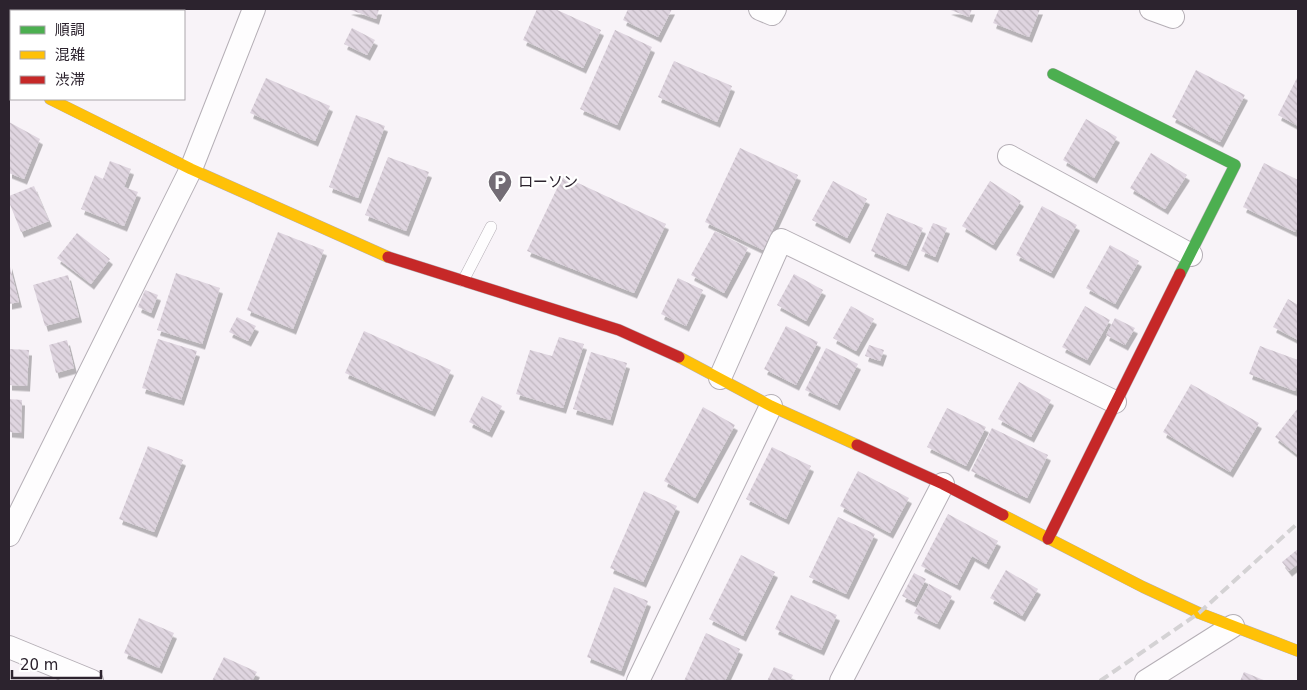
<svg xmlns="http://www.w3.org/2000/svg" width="1307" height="690" viewBox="0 0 1307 690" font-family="'DejaVu Sans','Noto Sans JP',sans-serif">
<defs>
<pattern id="building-back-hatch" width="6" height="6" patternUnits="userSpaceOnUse" patternTransform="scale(1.25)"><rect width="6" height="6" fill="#dfd5e0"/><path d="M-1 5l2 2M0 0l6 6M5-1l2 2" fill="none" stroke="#c0b7c0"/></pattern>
<filter id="shadow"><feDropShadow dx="3" dy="5.5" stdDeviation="0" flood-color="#0004"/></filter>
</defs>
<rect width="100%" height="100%" fill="#f8f3f8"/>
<path fill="url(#building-back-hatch)" filter="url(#shadow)" d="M23,9H81L87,11H22Z
M348,9H379L376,19Z
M537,9H555L601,30L583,68L523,40Z
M628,9H672L658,37L623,20Z
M948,9H972L969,17Z
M999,9H1040L1029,37L993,23Z
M352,28L375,40L367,55L344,44Z
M615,30L652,47L617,125L580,109Z
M674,61L732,86L717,122L658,97Z
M1196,70L1245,95L1220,142L1172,117Z
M1298,76V126L1278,115Z
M266,78L330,106L315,141L250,113Z
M356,115L385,126L358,198L329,187Z
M1086,119L1117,137L1094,178L1063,160Z
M9,122L40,139L24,179L9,173Z
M740,148L798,175L763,250L705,222Z
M1151,153L1187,175L1165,209L1130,188Z
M388,157L429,172L406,231L365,215Z
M110,161L131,169L124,187L138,192L124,226L81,209L95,175L103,179Z
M1264,163L1298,180V225L1295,232L1243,207Z
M563,176L666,224L634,293L527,251Z
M833,181L867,199L847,238L812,220Z
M990,181L1021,201L993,245L962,226Z
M34,186L49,221L21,232L9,202V196Z
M1042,206L1077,225L1051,273L1016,255Z
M887,213L923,228L906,266L871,251Z
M933,223L947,228L935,257L921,251Z
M715,231L748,248L724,293L691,275Z
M278,232L324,250L293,329L247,310Z
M77,233L110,259L91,284L57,258Z
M1110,245L1139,261L1115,304L1086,288Z
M9,263L19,302L9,304Z
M176,273L220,288L202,344L157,330Z
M794,274L823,290L806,321L777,305Z
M68,275L79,317L45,326L33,285Z
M678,278L703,290L686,326L661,314Z
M145,290L158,295L151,313L138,307Z
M1288,299L1298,305V340L1273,327Z
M851,306L874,319L856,351L833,338Z
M1085,306L1110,320L1087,360L1062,347Z
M237,317L256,326L248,341L229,332Z
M1115,318L1135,328L1125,345L1106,335Z
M786,326L818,342L796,385L764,369Z
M364,331L451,370L432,411L345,373Z
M559,337L584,344L563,408L516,394L530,350L552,356Z
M158,339L197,351L181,400L142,388Z
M67,340L74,368L56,373L49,345Z
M869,345L884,350L880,361L865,356Z
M1260,346L1298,360V382L1295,391L1249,374Z
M826,348L858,364L837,405L805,390Z
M9,349L29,350L27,386L9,385Z
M591,352L627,363L610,420L573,409Z
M1019,382L1051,400L1031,437L998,419Z
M1191,384L1259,423L1230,472L1163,432Z
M482,396L502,406L489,432L469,422Z
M9,399L22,400L21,433L9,432Z
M703,407L735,425L695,498L664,481Z
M947,408L986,427L966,466L927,447Z
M1298,408V455L1275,437Z
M992,428L1048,455L1027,498L971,471Z
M148,446L183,460L154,532L119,519Z
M772,447L811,466L786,519L746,499Z
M858,471L909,498L890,533L840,506Z
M644,491L677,506L643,582L610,568Z
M948,514L998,541L986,564L972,556L957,585L921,566Z
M838,517L875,534L846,594L809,577Z
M1298,549V564L1289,571L1282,562Z
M741,555L775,572L743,636L709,619Z
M1006,570L1038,589L1022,616L990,598Z
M914,573L926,579L914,602L902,596Z
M929,584L952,596L937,624L914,613Z
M614,587L648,601L621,671L587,657Z
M791,595L837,615L821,650L775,629Z
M139,618L174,633L159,668L124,653Z
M706,633L740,649L725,681H684Z
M224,657L257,672L252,681H212Z
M774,667L793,675L790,681H767Z
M1244,672L1266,681H1240Z"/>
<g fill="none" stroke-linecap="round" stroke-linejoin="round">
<g stroke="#b5afb6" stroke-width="12">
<path id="lane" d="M463,281L491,227"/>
</g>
<g stroke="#b5afb6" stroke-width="24">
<path id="street" d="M760,9L772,14L775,9
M1151,9L1173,17
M1009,156L1191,255
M720,378L781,240L1115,402
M9,535L191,169L254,9
M9,647L92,681
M638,681L771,406
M841,681L943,484
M1146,681L1233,626"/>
</g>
<g stroke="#b5afb6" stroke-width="12">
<path id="fast" d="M1053,74L1235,165L1180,274"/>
</g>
<g stroke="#b5afb6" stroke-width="12">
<path id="slow" d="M9,77L11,79
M50,99L191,169L388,257
M679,357L771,406L857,445
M1003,515L1143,587L1199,613L1298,651"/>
</g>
<g stroke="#b5afb6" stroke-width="12">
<path id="jam" d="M388,257L619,330L679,357
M857,445L943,484L1003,515
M1048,539L1180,274"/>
</g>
<use href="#lane" stroke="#fefdfe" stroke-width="11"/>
<use href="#street" stroke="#fefdfe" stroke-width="22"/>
<use href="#fast" stroke="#4caf50" stroke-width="11"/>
<use href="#slow" stroke="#ffc107" stroke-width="11"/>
<use href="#jam" stroke="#c62828" stroke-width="11"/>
<path stroke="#d4d2d4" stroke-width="4" stroke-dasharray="10 5" stroke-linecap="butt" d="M1100,681L1199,613L1298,523"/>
</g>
<defs>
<g id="parking-pin" transform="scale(1.25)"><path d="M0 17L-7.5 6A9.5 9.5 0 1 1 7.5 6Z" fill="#736c75" stroke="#fff"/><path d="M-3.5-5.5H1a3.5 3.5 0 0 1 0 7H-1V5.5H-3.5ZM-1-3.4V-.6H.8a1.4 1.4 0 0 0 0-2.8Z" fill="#fff"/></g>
</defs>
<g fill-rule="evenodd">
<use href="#parking-pin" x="500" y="182"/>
</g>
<g text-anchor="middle" stroke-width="4.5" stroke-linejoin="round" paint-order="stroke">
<g font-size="15" fill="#2c232e" stroke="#fff" text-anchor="start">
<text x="518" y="187">ローソン</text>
</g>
</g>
<rect width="1307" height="690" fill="none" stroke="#2c232e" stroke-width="20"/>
<rect x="10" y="10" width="175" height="90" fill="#ffffff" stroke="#aba7ab"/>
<rect x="20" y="26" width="25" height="8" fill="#4caf50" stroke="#aba7ab"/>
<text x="55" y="35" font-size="15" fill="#2c232e">順調</text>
<rect x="20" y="51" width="25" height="8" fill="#ffc107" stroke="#aba7ab"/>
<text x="55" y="60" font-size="15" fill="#2c232e">混雑</text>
<rect x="20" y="76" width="25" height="8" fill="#c62828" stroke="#aba7ab"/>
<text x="55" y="85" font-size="15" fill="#2c232e">渋滞</text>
<path d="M12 670v8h89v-8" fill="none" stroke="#2c232e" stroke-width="2.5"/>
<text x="20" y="670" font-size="15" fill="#2c232e" stroke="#ffffff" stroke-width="4" paint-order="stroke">20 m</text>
</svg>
